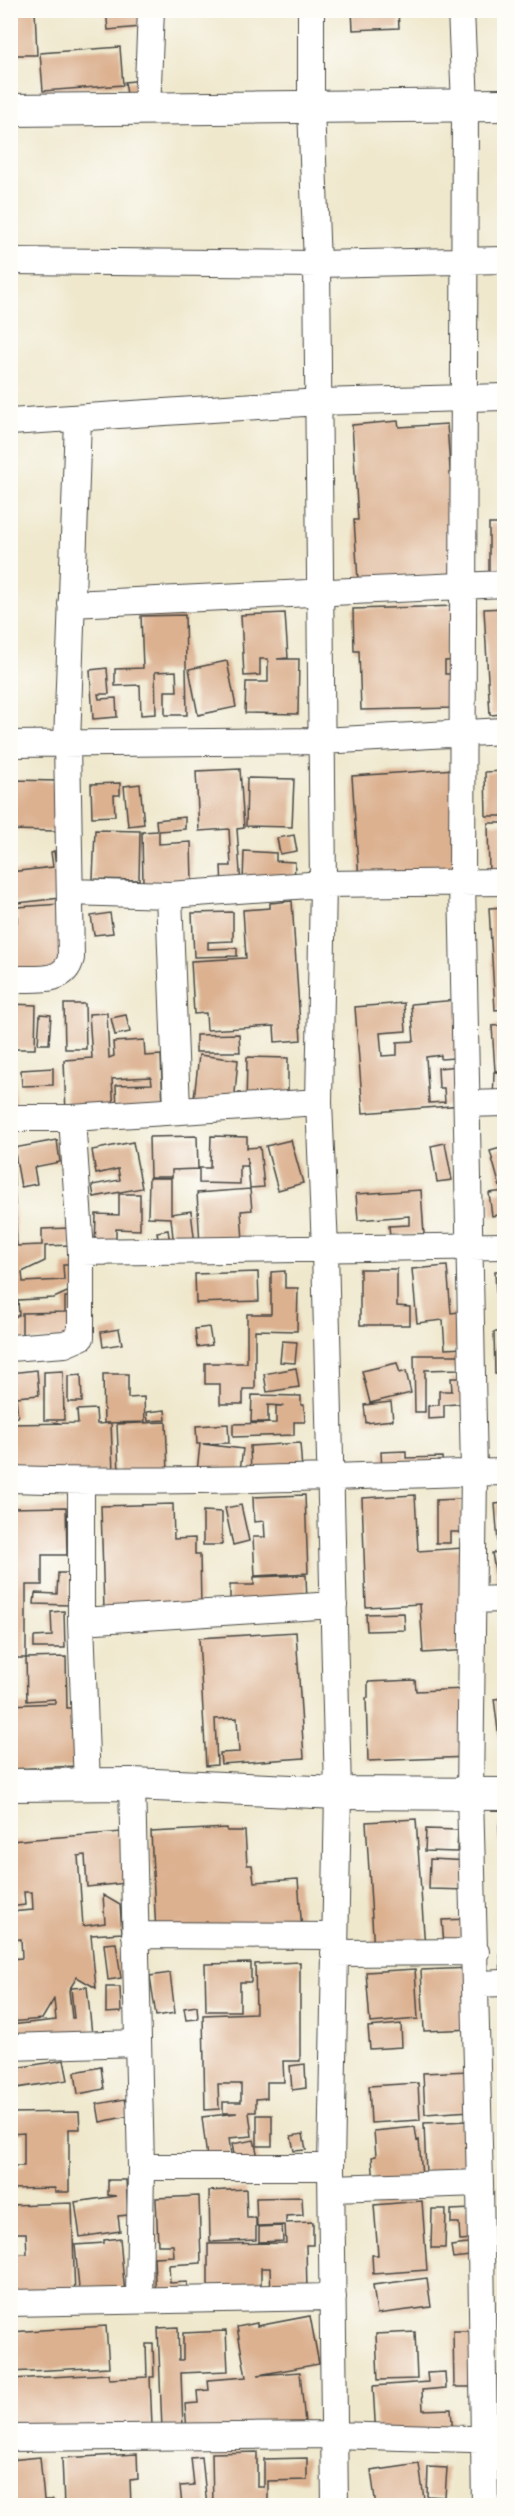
<svg xmlns="http://www.w3.org/2000/svg" width="515" height="2516" viewBox="0 0 515 2516" font-family="'IM FELL DW Pica',serif">
<rect width="100%" height="100%" fill="#fdfcf7"/>
<filter id="ink" filterUnits="userSpaceOnUse"><feTurbulence type="fractalNoise" baseFrequency=".0167" numOctaves="2"/><feDisplacementMap in="SourceGraphic" scale="12" xChannelSelector="R" yChannelSelector="G"/><feConvolveMatrix kernelMatrix="1 2 1 2 8 2 1 2 1" color-interpolation-filters="sRGB"/></filter>
<filter id="wash" filterUnits="userSpaceOnUse"><feTurbulence type="fractalNoise" baseFrequency=".008" numOctaves="4" result="noise"/><feDisplacementMap in="SourceGraphic" scale="24" xChannelSelector="R" yChannelSelector="G"/><feGaussianBlur stdDeviation="1.35" result="paint"/><feColorMatrix in="noise" values="0 0 0 0 0 0 0 0 0 0 0 0 0 0 0 0 0 1.4 0 .05"/><feComposite in="paint" operator="in"/></filter>
<g filter="url(#wash)">
<rect width="100%" height="100%" fill="#efe8cd"/>
<g id="blocks">
<path fill="#dcb190" d="M10,10H35L37,55H10Z
M106,10H139L141,27L108,30Z
M352,10H398L399,28L353,30Z
M120,47L123,85L43,91L40,53Z
M143,80L145,92L127,94L125,82Z
M398,421L399,427L447,424L457,574L358,580L354,520H358L352,425Z
M489,524H504V582H489Z
M456,606L458,660L445,661V674H453L454,708L361,710L359,651H354L353,609Z
M504,608V714L490,715L484,609Z
M285,613L288,658L277,659H299L298,714L245,713L246,682H268V659H260V675L244,676L241,615Z
M185,615L187,715H165V691H177L176,671L155,672L156,714L141,715L140,685L115,686V669L143,668L141,616Z
M227,661L236,707L198,715L189,669Z
M107,668L109,694H98L99,699L116,698L117,717L93,719L90,670Z
M240,769L244,828L237,829L241,886L222,887L221,866H231L229,829L199,831L196,771Z
M455,769L458,878L359,880L352,776Z
M504,771V816H486L485,772Z
M247,778L294,779L292,827L246,826Z
M12,780L57,781L56,831L11,830Z
M120,783V795H114L115,816L92,817L91,784Z
M140,784L144,824L128,826L124,786Z
M185,817V829L159,831V844L191,842L192,882L143,884L142,832L157,831L156,820Z
M488,823H504V876H489Z
M95,830L140,831L139,880L93,879Z
M294,835L297,851L280,854L277,838Z
M54,851L60,898L10,904V872L53,867L51,852Z
M244,851L276,853V861L295,862L294,884L243,882Z
M292,901L301,1040L275,1042L274,1026L207,1030L206,1013L194,1014L191,961L246,958L243,910L270,908V903Z
M61,904V980L10,983V923L17,922V907Z
M504,907V1009L495,1010L489,908Z
M233,912V941L208,942V949L237,948V956L194,957L192,913Z
M110,913L113,933L94,935L91,916Z
M457,1000L468,1057L441,1059V1055L426,1057L429,1103L445,1102L444,1088H439L438,1068L459,1066L462,1105L363,1113L355,1007L404,1003L406,1031L380,1033L382,1056L397,1055V1042L414,1041L411,1004Z
M10,1004L36,1005L35,1049H10Z
M64,1004H85L86,1049H65Z
M107,1013L109,1058L114,1056L113,1042L144,1040L145,1056L161,1055L163,1108L117,1110L116,1085L152,1084L151,1077L112,1079L114,1111L66,1114L64,1060L92,1058L89,1014Z
M40,1014L51,1015L49,1044H38Z
M126,1015L130,1032L115,1035L111,1018Z
M504,1025V1071H495L492,1026Z
M239,1034L240,1052H196V1035Z
M199,1055L238,1060L235,1093H240L238,1112L193,1107Z
M247,1057L288,1058V1091H297V1109H246Z
M53,1068V1085L22,1086L21,1070Z
M494,1072H504V1104L493,1103Z
M10,1074H15V1104H10Z
M197,1136L198,1169L172,1170V1177H150L149,1137Z
M211,1136L247,1137V1148L260,1147L264,1187L250,1188L247,1157V1166H240V1184L199,1183V1168H210Z
M10,1140H12L17,1246L42,1245V1229L70,1228L71,1245L45,1246V1261L22,1272L23,1282L64,1280L63,1265H75L76,1288L54,1298L18,1300L19,1315L10,1319Z
M57,1140L60,1162L34,1167L37,1184L21,1187L14,1148Z
M291,1140L303,1183L278,1190L266,1146Z
M133,1142L142,1188L94,1197L92,1185L120,1180L118,1169L96,1174L92,1150Z
M445,1143L452,1180L437,1182L431,1146Z
M504,1147V1186L500,1187L490,1151Z
M149,1178H171V1214L191,1211L195,1245L174,1247L171,1218L148,1217Z
M250,1189L252,1210L241,1211L243,1241L200,1245L197,1193Z
M421,1190L424,1234L390,1236L389,1226L409,1225V1216L358,1220L356,1194Z
M504,1191V1214L492,1216L489,1193Z
M119,1194H140V1230L116,1229V1251H95L96,1214L119,1215Z
M168,1230L170,1243L159,1245L157,1232Z
M447,1266L451,1313L459,1312L463,1348L445,1349L443,1320L417,1323L412,1269Z
M360,1269H397V1306L410,1307V1325H360Z
M285,1271V1288H298L297,1331L255,1330V1389H243V1404H220V1384H205V1363H247V1314H271V1272Z
M495,1271H504V1292H496Z
M258,1272L259,1301L196,1303L195,1274Z
M65,1297H77L72,1339L22,1341V1313L65,1312Z
M209,1327L212,1345L197,1347L195,1329Z
M119,1329L122,1344L103,1347L101,1332Z
M494,1332H504V1374H495Z
M282,1341L297,1342L295,1363L280,1362Z
M414,1355H459V1369L425,1370V1412H415Z
M397,1363L400,1373L406,1371L411,1393L370,1403L362,1371Z
M296,1368L299,1387L267,1392L264,1374Z
M37,1370L39,1395L16,1397L18,1417L10,1418V1373Z
M63,1371L64,1420H44V1372Z
M103,1374H128V1398L144,1397L145,1422L104,1423Z
M81,1375L82,1402H68V1376Z
M451,1378H468L469,1403L444,1405V1418L428,1419V1406L439,1405V1391H452Z
M252,1395L301,1396V1405H304L305,1422H294V1435L233,1437V1424L276,1423V1406H284L268,1405V1422H251Z
M391,1402L393,1420L366,1423L364,1405Z
M96,1409L97,1424L111,1423L113,1472L10,1476V1424L78,1423L77,1410Z
M165,1410L166,1420L148,1421L147,1412Z
M166,1422L168,1472L119,1474L117,1424Z
M228,1424L229,1443L202,1444L243,1449L239,1477L197,1472L200,1444H197L196,1426Z
M300,1443L302,1470L251,1473L250,1446Z
M406,1451V1458L442,1457L443,1471L382,1473L381,1452Z
M305,1495L308,1573L255,1576L253,1537H265L264,1521L254,1522L253,1497Z
M415,1495L418,1551L463,1548L470,1650L423,1653L420,1604L366,1607L362,1498Z
M461,1499L462,1532H450V1543H436V1500Z
M504,1503V1542L498,1543L495,1504Z
M173,1504L174,1539L195,1538V1554H200L201,1607L104,1610L101,1506Z
M241,1505L249,1541L233,1545L225,1508Z
M66,1507L67,1555H42V1585H26V1658H10V1508Z
M203,1511L222,1512V1545H203Z
M504,1551V1604L501,1605L492,1553Z
M58,1573H70L69,1605L34,1604L35,1593L57,1594Z
M306,1575L307,1603L230,1605V1585H254V1577Z
M64,1611L65,1648H34V1637L52,1636L51,1612Z
M404,1613L405,1630L367,1631L366,1614Z
M296,1632L304,1758L221,1764L220,1753L239,1752L237,1718L215,1719L217,1765L206,1766L199,1638Z
M66,1657L67,1708H76L78,1766L10,1769V1705L55,1703V1699L27,1701L26,1658Z
M415,1680L416,1691L466,1689L469,1757L368,1761L366,1698H368V1682Z
M504,1698V1762H502L494,1699Z
M416,1819L425,1948L374,1951L366,1822Z
M499,1825H504V1876H502Z
M227,1828V1831H245L247,1865H252L254,1882L298,1879L302,1931L156,1933L151,1832Z
M426,1829L458,1830L457,1852L425,1851Z
M122,1832L126,1883L87,1887L85,1855L78,1856L83,1926L105,1923L103,1895L120,1905L122,1933L91,1935L96,1988L77,1977L69,1990L72,2018H74L71,1988L87,1987L92,2034L10,2043V2025L56,2020L54,1999L42,2019L10,2022V1959L22,1958L21,1939L10,1940V1912L33,1910L32,1892H24L25,1905L10,1907V1841Z
M430,1859L471,1861L470,1890L429,1889Z
M468,1919L470,1943L444,1945L442,1920Z
M116,1943L121,1978L108,1980L104,1944Z
M504,1948V1980H501L500,1949Z
M300,1962V2061H283L284,2082H267V2098L256,2099V2112H249L252,2136L229,2138L233,2171L209,2174L202,2117L237,2113H223V2102H241V2084H218L219,2109L205,2110L203,2015L256,2013L255,1964Z
M251,1963V1982H240V2011H206L205,1964Z
M472,1968L474,2029L424,2031L421,1970Z
M415,1969L418,2019L370,2023L366,1972Z
M170,1973L175,2013L156,2016L150,1976Z
M106,1987H120L121,2012L106,2013Z
M197,2006L198,2019L186,2020L184,2008Z
M401,2024L402,2047L370,2049L368,2027Z
M64,2060L68,2080L10,2089V2069Z
M305,2064L306,2088L292,2090L290,2066Z
M101,2067L104,2089L78,2094L75,2072Z
M469,2071L471,2111L425,2114L423,2073Z
M418,2083L420,2120L371,2123L369,2086Z
M125,2099L129,2116L100,2122L97,2104Z
M79,2112L80,2129H69V2192H55V2188L10,2189V2166H24V2133L10,2134V2113Z
M257,2115H272V2146H257Z
M469,2121L471,2172L426,2174L424,2123Z
M415,2127L417,2141L419,2140L422,2176L374,2184L372,2157L376,2156L374,2131Z
M303,2134L306,2150L294,2151L291,2136Z
M254,2140L259,2161L236,2165L232,2144Z
M108,2180H126L128,2215L118,2216L120,2231L80,2237L75,2202L117,2196L108,2195Z
M246,2189L247,2218H256V2240L210,2242L209,2191Z
M199,2196L201,2263L169,2265L170,2283L187,2282L188,2297L156,2299L154,2257L174,2256L173,2245H158L156,2198Z
M302,2197L303,2215L286,2216V2223L313,2222V2245H306L307,2293H271L270,2268H261V2295L208,2296V2244L286,2243L285,2225L257,2226L256,2198Z
M422,2201L427,2270L373,2274L372,2255H378L374,2205Z
M72,2203L75,2300L10,2302V2255L27,2254L26,2233H11L10,2205Z
M432,2209H446L445,2248H431Z
M472,2209L473,2240L460,2241L459,2223H451V2210Z
M282,2226L283,2241L259,2242V2227Z
M120,2238L125,2295L80,2299L75,2245L104,2243V2240Z
M476,2243L478,2255L453,2258L451,2246Z
M427,2278L431,2307L377,2314L373,2285Z
M310,2316L319,2364L258,2375L300,2372L305,2423L187,2432L185,2404L198,2403L197,2391L209,2390L208,2380L246,2377L237,2327L257,2323V2326Z
M106,2326L109,2367L10,2372V2332Z
M178,2327L179,2360H183V2333L226,2331L228,2371L181,2373L183,2428L162,2429L158,2328Z
M453,2331H477L478,2387H454Z
M415,2332L417,2379L378,2380L376,2334Z
M146,2344H153L154,2377H150L152,2426L10,2432V2379L108,2374L109,2379L147,2377Z
M445,2372L446,2388L422,2390L423,2410L451,2409L453,2434L376,2437L373,2386L428,2382L427,2373Z
M257,2452V2487H264V2459L307,2458V2480L268,2481V2506H213L212,2453Z
M137,2454L138,2479L130,2480L131,2506H64L62,2458Z
M40,2457L44,2500H53L54,2506H10V2460Z
M202,2457L207,2506H182L180,2486L194,2485L191,2458Z
M419,2464L425,2506H376L371,2471Z
M428,2467L447,2468L445,2497L427,2496Z"/>
</g>
</g>
<g filter="url(#ink)">
<use href="#blocks" fill-opacity="0" stroke="#484743" stroke-width="1.5"/>
<g fill="none" stroke-linecap="round" stroke-linejoin="round">
<g stroke="#484743" stroke-width="28">
<path id="minor" d="M311,10V108L317,264L323,884L319,1102L325,1249L338,1793L331,2167L335,2506
M461,10L465,105L462,882L474,1472L470,1794L480,2183
M147,108L151,10
M10,261L317,264L504,260
M10,422L319,402L504,397
M71,604L504,584
M10,744L322,741L504,731
M70,892L169,895L323,884L504,882
M169,895L177,1110
M10,979C33,978 65,985 71,958L67,744L78,419
M467,1104L504,1103
M10,1118H72L319,1102
M72,1118L81,1252L504,1246
M10,1348L65,1344L81,1337V1252
M10,1479C175,1484 340,1476 504,1472
M81,1481V1621L334,1605
M473,1600L504,1599
M81,1621L87,1785
M132,1784L141,2167L139,2300
M135,1935L334,1936
M334,1953L476,1952
M476,1984L504,1983
M10,2047L137,2043
M141,2167H331
M332,2188L480,2183L485,2506
M10,2303L333,2297
M10,2438L333,2435L504,2440"/>
</g>
<g stroke="#484743" stroke-width="34">
<path id="tertiary" d="M10,110L504,105
M10,1785L132,1784L338,1793L504,1794"/>
</g>
<use href="#minor" stroke="#fff" stroke-width="26"/>
<use href="#tertiary" stroke="#fff" stroke-width="32"/>
</g>
</g>
<rect width="515" height="2516" fill="none" stroke="#fdfcf7" stroke-width="36"/>
</svg>
